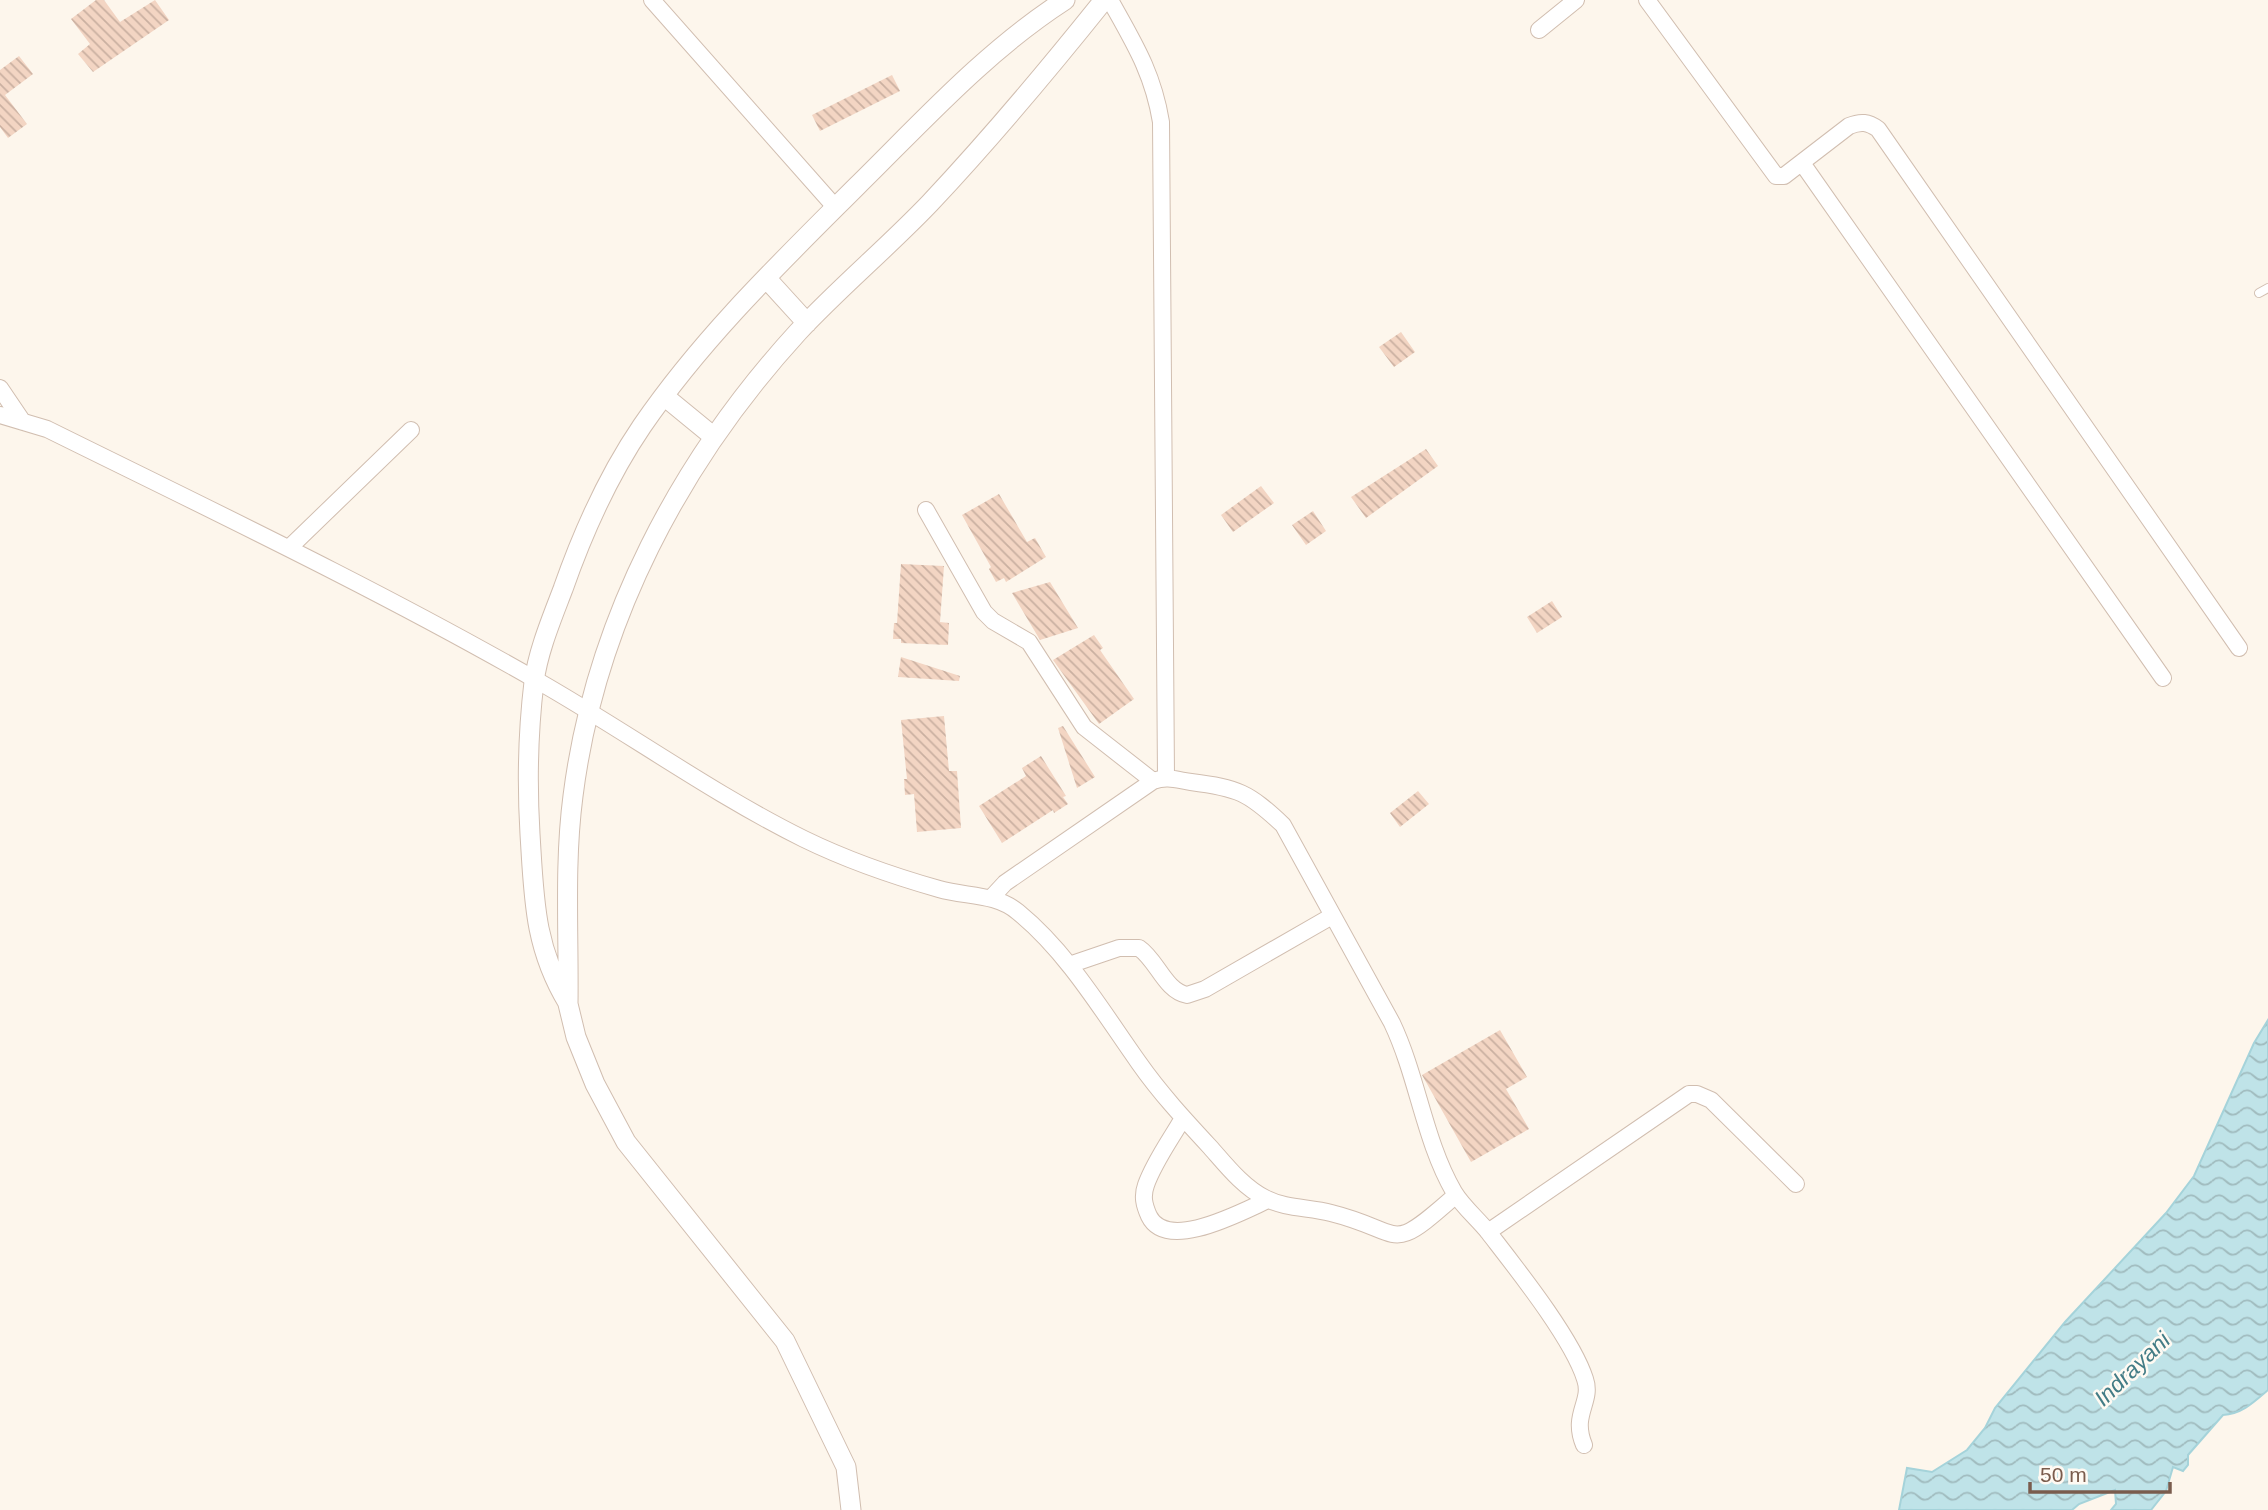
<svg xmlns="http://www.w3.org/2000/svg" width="2268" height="1510" viewBox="0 0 2268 1510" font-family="Helvetica,sans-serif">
<defs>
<pattern id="water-waves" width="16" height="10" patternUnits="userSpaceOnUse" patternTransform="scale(1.75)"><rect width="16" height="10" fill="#bfe3e8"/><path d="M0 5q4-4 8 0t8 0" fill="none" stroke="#a0bbbe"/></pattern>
<pattern id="building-back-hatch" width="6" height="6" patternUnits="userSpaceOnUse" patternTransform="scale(1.75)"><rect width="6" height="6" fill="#f3d5c3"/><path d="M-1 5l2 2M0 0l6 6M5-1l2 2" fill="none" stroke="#cab0a1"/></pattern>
</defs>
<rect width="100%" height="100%" fill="#fdf6ec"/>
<path fill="url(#water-waves)" stroke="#a5d3da" stroke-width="2" d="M2268,1020V1390C2254,1402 2242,1414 2223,1415L2188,1455V1465L2183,1471L2173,1467L2166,1491L2151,1510H2111L2116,1504L2115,1490L2079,1504L2072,1510H1899L1907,1468L1932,1472L1967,1450L1985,1428L1995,1408L2065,1322L2166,1213L2194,1176L2254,1043Z"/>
<path fill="url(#building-back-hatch)" d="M96,0H104L120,22L155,0L169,20L93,72L78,54L90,44L71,19Z
M19,56L33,74L5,95L27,124L8,138L0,127V70Z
M892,75L900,91L820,131L812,115Z
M1401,332L1415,352L1394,367L1379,347Z
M1426,449L1438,466L1366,518L1351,497Z
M1261,486L1274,503L1233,532L1221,515Z
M999,494L1027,542L1035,538L1046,557L1006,582L1004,578L996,582L989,569L991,567L962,515Z
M1313,511L1326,531L1306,545L1292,525Z
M901,564L944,566L940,622L949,623L948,645L901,643V639H893L894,623H897Z
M1050,582L1078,628L1040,640L1012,593Z
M1552,601L1562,617L1537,633L1527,617Z
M1094,635L1103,648L1100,650L1134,699L1099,724L1053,660Z
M901,657L960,676L959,681L898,677Z
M944,716L949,771H957L961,828L917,832L914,794L905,795L904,779H907L901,720Z
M1063,726L1095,777L1077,788L1058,728Z
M1041,756L1066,796L1063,797L1068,804L1054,813L1053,810L1002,843L979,806L1026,776L1022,768Z
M1418,791L1429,804L1400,827L1390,813Z
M1500,1030L1527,1077L1506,1089L1529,1129L1471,1162L1422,1075Z"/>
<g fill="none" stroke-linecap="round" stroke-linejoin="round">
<g stroke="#d1beb0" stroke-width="10">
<path id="service" d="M2259,293L2268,288"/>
</g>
<g stroke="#d1beb0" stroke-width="18">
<path id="minor" d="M652,0L836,208
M1110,0C1134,43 1153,73 1161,122L1166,777
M1647,0L1776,176H1784L1849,126C1861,121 1868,122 1878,129L2239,648
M1539,30L1576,0
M1802,163L2163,678
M0,388L23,422
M0,415L47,429C211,510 377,589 536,680C626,731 711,793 804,839C847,860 893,876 939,889C966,897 995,893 1018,912C1068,953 1102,1011 1139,1063C1160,1093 1185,1120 1210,1147C1226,1165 1243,1187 1265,1198C1286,1209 1309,1207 1331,1213C1407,1232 1386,1257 1456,1195
M926,510L984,612L993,621L1029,642L1084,727L1153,781
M289,548L411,430
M992,897L1005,883L1153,781C1167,776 1177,780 1191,782C1238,788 1248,792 1283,825L1392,1023C1418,1078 1424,1140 1454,1192C1463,1207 1478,1219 1489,1233C1516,1268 1572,1338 1585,1379C1593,1402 1571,1414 1584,1445
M1069,965L1119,948H1139C1157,960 1165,991 1187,995L1205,989L1332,916
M1183,1118C1171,1139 1154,1162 1146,1185C1142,1196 1144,1205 1149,1216C1167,1253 1243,1211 1268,1200
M1488,1232L1689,1094H1697L1711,1100L1796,1184"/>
</g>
<g stroke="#d1beb0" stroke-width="21">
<path id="tertiary" d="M766,278L807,323
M664,396L714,437
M568,1003C534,947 534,898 530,834C527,784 528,732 534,682C538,651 552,618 563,589C583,532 608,476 642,426C703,337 781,262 857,186C923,121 986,51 1065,0
M851,1510L846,1467L785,1341L626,1142L595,1084L576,1037L568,1004C569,936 564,864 573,796C595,622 680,461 798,332C840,287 887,248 930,203C991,138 1048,70 1104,0"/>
</g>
<use href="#service" stroke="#fff" stroke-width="8"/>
<use href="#minor" stroke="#fff" stroke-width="16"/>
<use href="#tertiary" stroke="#fff" stroke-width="19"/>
</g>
<g text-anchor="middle" stroke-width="5" stroke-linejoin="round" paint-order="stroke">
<g font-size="23" font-style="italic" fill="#437c86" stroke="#fffaf3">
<text transform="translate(2132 1369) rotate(-44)" y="8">Indrayani</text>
</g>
</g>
<path d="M2030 1482v10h140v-10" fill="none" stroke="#7a5c4d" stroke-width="3.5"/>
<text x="2040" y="1482" font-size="21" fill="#7a5c4d" stroke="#fffaf3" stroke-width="5" paint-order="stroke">50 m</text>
</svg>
